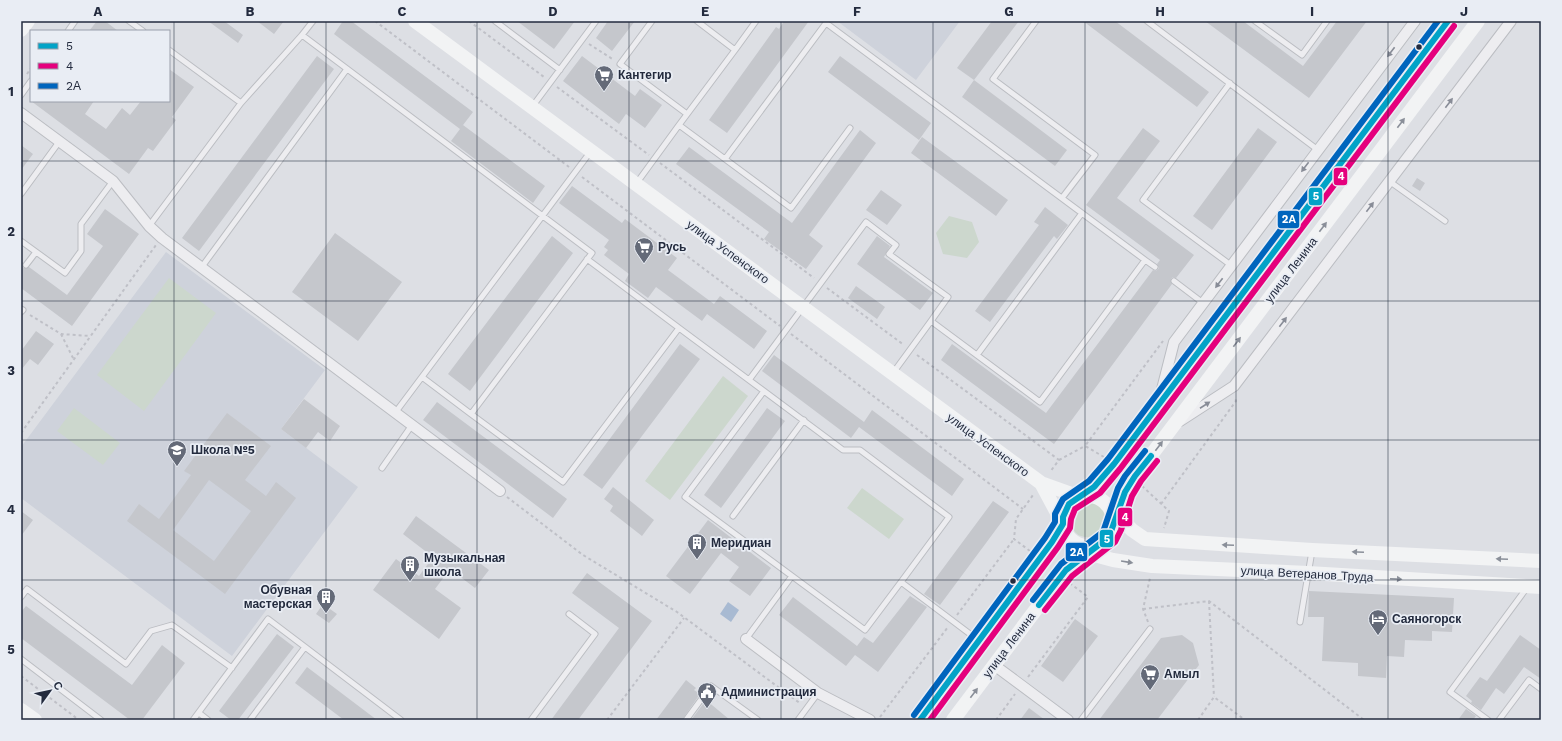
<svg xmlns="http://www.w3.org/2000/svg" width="1562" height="741" viewBox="0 0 1562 741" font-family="'Work Sans',sans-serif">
<rect width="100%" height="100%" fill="#dddfe4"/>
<path fill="#ced2db" d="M837,21H960L916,80Z
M166,252L325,370L281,429L358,487L232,656L21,498V447Z"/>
<path fill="#ccd7cd" d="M949,216L972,222L979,242L967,258L943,254L936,233Z
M169,278L216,313L144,411L97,375Z
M723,376L748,396L670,500L645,481Z
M74,408L120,443L103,465L57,431Z
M862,488L904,519L889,539L847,508Z
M1086,503C1119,500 1107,545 1081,536C1071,533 1069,518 1075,510C1078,507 1082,505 1086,503Z"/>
<path fill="#a8bad2" d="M728,602L739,610L731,622L720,614Z"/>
<path fill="#c5c7cc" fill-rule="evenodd" d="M97,21H105L118,31H89Z
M208,21H224L243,35L238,43Z
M257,21H284L274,34Z
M343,21H351L473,112L460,129L334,34Z
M517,21H575L554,49Z
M608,21H635L612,51L596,38Z
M784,21H809L727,133L709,120L776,27L779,29Z
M992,21H1019L974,80L957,68Z
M1083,21H1115L1209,92L1197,107Z
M1205,21H1243L1303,66L1337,21H1367L1309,98Z
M317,56L334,69L199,251L182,238Z
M582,56L635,96L640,89L662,105L645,128L626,114L619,124L563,81Z
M840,56L931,123L919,140L828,72Z
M169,69L194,87L172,117L176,120L153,151L148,148L129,174L31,101H94L85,114L106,129L122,108L130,115L141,101H169Z
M974,80L1067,150L1055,166L962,97Z
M463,125L545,186L533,203L451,141Z
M1143,128L1160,141L1117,198L1194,255L1176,278L1173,277L1171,279L1172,284L1054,444L941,360L952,344L1046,413L1153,270L1156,271L1159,268L1157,264L1160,260L1086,205Z
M1258,128L1277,142L1212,230L1193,216Z
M860,130L876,143L809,235L823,246L806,269L764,239L769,232L676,164L689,147L792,223Z
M922,137L1008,200L996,216L911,153Z
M21,145L33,154L21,170Z
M1417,178L1425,183L1420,191L1412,186Z
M572,186L622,223L625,219L677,258L668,270L714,304L720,296L767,331L754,349L707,314L702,321L656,287L648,298L625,281L629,274L604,255L608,250L604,247L609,240L559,203Z
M881,190L902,205L887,225L866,210Z
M1045,207L1068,225L1057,239L1054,236L990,322L975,311L1039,225L1034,222Z
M105,209L139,234L72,326L21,288V261L23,263L22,266L24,268L29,267L67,295L103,246L87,234Z
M335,233L402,282L358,341L292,292Z
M552,236L573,253L470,391L448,374Z
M877,236L890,246L884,257L933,293L920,310L857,264Z
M856,286L885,307L877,319L848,298Z
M36,331L54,344L38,365L30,359L21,370V351Z
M680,344L700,359L602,489L583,475Z
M774,355L864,422L872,410L964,479L952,496L859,427L851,438L762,371Z
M304,399L340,426L330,441L318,432L306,448L281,429Z
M437,402L567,499L553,518L423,420Z
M767,408L785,421L721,508L704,495Z
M227,413L271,446L245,480L266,496L276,482L296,498L225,594L127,521L139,504L159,519L191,475L184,471ZM209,480L251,511L214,561L173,530Z
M613,487L654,520L642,536L610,511L613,506L604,499Z
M993,501L1009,512L940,605L924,594Z
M21,511L33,520L21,536Z
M416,516L489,570L475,588L450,569L435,589L461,608L439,639L373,590L396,559L419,576L433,557L403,534Z
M708,520L771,568L750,596L729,581L739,567L721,553L690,594L666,576Z
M587,573L652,621L578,720H551L619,628L572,593Z
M1309,591L1454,598L1452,632L1432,631V641L1405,640L1404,657L1387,656L1386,678L1358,676V663L1322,661L1324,617H1308Z
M910,596L927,607L878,672L855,655L846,666L779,615L793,597L857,646L864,637L873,643Z
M323,604L337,614L329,623L316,614Z
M26,606L132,685L162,645L185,663L142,720H130L21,638V612Z
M1075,619L1098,636L1063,682L1041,666Z
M277,634L294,647L238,720H231L219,711Z
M1182,635L1193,643L1199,665L1157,720H1099L1161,638Z
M1520,635L1541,650V679L1524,667L1504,694L1496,688L1481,710L1471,703L1472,701L1466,696L1480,677L1487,681Z
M307,667L377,720H344L295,683Z
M686,680L696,688L694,690L700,694L682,720H656Z
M706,700L730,720H691Z
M1029,708L1045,720H1020Z
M1466,709L1476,716L1473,720H1458Z"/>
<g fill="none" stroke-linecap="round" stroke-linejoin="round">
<g stroke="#bbbdc2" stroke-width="7">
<path id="lane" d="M129,21L143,31
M313,21L302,35L592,253L471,414L422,377
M495,21L560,70
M652,21L620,64L687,114
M1036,21L993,79L1095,155L1062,198
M1147,21L1318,150
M1255,21L1302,55L1327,21
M68,31L75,21
M169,50L241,103
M735,50L756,21
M1230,83L1143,200L1232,266
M21,95L31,81
M532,107L596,21
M679,125L735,50L697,21
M725,159L791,208L850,128
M1389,181L1445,221
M636,184L679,125L725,159L826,23L1145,260L1040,402L931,321L893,373
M21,194L59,142
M149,226L241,103L302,35
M21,241L65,273L81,251V224L113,181
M1145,260L1155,267
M26,265L36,252
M201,268L347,69
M1174,281L1203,303
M21,309L23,310L21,312
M679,328L749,380L866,222L896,245L889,254L948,297L931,321
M977,355L1082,213
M749,380L843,450H860L949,517L901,582L978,640
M764,391L685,497L865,630L901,582
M395,413L591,151
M471,414L563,482L679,328L587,259
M382,468L412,425
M733,516L804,420
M21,597L27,589L126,664L151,631L172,625L232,668
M1300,622L1312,551
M746,639L792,576
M305,647L401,720
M21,659L101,720
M199,713L208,720
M193,720L268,619L305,647L250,720
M531,720L595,634L569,614
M686,720L711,686L758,720
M798,720L818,693
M1081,720L1150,629
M1488,720L1450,692L1526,589
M1499,720L1529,680L1541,689"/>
</g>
<g stroke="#bbbdc2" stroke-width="12">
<path id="street" d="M21,113L113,181L149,226L162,238L500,491
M1159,401L1174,342L1415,21
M1180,421L1234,386L1511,21
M746,639L818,693L870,720
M994,665L1068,720"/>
</g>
<path stroke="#bfc0c7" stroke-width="2" stroke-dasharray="3 3" stroke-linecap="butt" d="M375,21L569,167
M469,21L544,77
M589,44L614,60
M27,74L31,68
M557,87L649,155
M660,163L814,278
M582,177L780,326
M827,288L904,345
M30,315L61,334L90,336
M61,334L74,360
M791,334L1023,509
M917,355L1059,460L1050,472
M21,433L156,245
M1104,457L1085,446L1163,341
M1059,460L1085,446
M1142,486L1169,511L1164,528
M507,497L583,555L677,612L801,704
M1161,504L1236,401L1235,398
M1030,551L1014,539L1016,519L1033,495
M1209,601L1214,697
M1143,609L1209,601L1364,720
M957,615L1014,539
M1148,622L1143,609L1150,578
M21,676L79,720
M1028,677L1088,597L1071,584
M880,717L948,627
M607,720L684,618
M996,720L1015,694
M1198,720L1214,697L1245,720"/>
<use href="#lane" stroke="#ededf0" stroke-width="5"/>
<use href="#street" stroke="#ededf0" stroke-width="10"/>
<path stroke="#f2f3f4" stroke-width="14" d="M415,21L1041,483L1080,497
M21,30L28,21
M1041,483L1063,524
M1063 521a25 25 0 1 1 50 0a25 25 0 1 1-50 0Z
M1080,497L1094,487L1114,464L1448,21
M1106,504L1132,530L1145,539L1312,550L1541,561
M1114,525C1117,507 1125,493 1134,478L1478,21
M1077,544L1098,556L1113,560L1152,566L1308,573L1541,587
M21,710L35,720
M920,720L1052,542L1063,524
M953,720L1061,576L1090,551L1104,541"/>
<g stroke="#e9edf4" stroke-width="9">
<path id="bus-1" d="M1039,605L1066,570L1109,537L1125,492L1135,476L1151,456
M920,720L1052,542L1063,524V517L1069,504L1094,487L1114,464L1448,21"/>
</g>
<g stroke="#e9edf4" stroke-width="9">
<path id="bus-2" d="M1045,610L1072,576L1115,542L1121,530L1132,496L1141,481L1157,461
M930,720L1058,547L1070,528L1071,519L1075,509L1100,493L1120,469L1454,26"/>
</g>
<g stroke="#e9edf4" stroke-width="9">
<path id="bus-3" d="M1033,600L1061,564L1103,532L1118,488L1125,476L1145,451
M914,715L1045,538L1055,522V514L1063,499L1089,481L1108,459L1438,21"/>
</g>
<use href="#bus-1" stroke="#02a3c7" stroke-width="6"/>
<use href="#bus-2" stroke="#e5007d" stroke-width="6"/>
<use href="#bus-3" stroke="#0065bd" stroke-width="6"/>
</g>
<defs><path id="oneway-solid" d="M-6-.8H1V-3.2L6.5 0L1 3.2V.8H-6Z"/></defs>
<g fill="#888c97">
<use href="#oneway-solid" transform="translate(1391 52) rotate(127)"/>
<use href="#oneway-solid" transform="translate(1449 103) rotate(-53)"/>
<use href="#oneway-solid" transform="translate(1305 167) rotate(127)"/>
<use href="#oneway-solid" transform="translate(1370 207) rotate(-53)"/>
<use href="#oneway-solid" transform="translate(1219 283) rotate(127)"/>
<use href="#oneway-solid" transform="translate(1283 322) rotate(-53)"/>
<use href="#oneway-solid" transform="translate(1205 405) rotate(-33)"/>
</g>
<g fill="#8a8f99">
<use href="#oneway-solid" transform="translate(1401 123) rotate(-53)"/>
<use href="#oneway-solid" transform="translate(1323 227) rotate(-53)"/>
<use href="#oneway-solid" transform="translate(1237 342) rotate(-53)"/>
<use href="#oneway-solid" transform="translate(1159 446) rotate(-53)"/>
<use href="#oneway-solid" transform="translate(1228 545) rotate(-177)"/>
<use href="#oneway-solid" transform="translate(1358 552) rotate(-177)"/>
<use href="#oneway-solid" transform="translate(1502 559) rotate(-177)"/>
<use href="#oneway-solid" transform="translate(1127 562) rotate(9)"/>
<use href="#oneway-solid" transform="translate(1396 579) rotate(3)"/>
<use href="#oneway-solid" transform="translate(974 693) rotate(-53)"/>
</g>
<path fill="none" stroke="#232b3e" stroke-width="1" stroke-opacity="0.55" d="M174,21V720M326,21V720M477,21V720M629,21V720M781,21V720M933,21V720M1085,21V720M1236,21V720M1388,21V720M21,161H1541M21,301H1541M21,440H1541M21,580H1541"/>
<defs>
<g id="supermarket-pin" transform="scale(1)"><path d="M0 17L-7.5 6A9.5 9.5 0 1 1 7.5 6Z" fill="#646a78" stroke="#e9edf4"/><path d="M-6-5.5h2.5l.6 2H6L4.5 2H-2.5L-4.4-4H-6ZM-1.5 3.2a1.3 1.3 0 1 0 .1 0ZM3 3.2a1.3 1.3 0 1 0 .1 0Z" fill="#fff"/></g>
<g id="school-pin" transform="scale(1)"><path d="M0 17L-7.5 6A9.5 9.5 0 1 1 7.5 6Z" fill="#646a78" stroke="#e9edf4"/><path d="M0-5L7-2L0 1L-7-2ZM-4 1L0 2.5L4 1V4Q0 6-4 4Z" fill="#fff"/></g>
<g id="building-pin" transform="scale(1)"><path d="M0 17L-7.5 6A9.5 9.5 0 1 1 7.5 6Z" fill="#646a78" stroke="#e9edf4"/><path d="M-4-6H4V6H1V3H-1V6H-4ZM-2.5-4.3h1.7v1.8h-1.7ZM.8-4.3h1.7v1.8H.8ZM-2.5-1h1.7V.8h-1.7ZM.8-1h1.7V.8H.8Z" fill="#fff"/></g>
<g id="hotel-pin" transform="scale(1)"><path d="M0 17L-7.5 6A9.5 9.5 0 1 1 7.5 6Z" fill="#646a78" stroke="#e9edf4"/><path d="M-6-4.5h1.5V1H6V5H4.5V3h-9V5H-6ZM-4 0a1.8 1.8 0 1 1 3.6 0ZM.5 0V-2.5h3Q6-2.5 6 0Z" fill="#fff"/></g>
<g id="civic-pin" transform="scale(1)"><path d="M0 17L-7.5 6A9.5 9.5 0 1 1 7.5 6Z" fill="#646a78" stroke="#e9edf4"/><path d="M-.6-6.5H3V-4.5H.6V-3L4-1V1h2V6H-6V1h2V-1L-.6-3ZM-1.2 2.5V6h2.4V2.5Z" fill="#fff"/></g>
</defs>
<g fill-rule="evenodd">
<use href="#supermarket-pin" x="604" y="75"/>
<use href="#supermarket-pin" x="644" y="247"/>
<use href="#school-pin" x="177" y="450"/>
<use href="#building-pin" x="697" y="543"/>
<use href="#building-pin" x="410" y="565"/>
<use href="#building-pin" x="326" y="597"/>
<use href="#hotel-pin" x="1378" y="619"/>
<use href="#supermarket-pin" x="1150" y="674"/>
<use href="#civic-pin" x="707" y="692"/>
</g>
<g fill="#232b3e" stroke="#e9edf4" stroke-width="1.5">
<circle cx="1419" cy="47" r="3.5"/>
<circle cx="1013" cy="581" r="3.5"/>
</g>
<g text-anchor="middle" stroke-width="3.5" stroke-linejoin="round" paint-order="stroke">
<g font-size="12" font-weight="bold" fill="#232b3e" stroke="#e9edf4" text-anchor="start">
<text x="618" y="79">Кантегир</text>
<text x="658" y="251">Русь</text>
<text x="191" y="454">Школа №5</text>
<text x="711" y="547">Меридиан</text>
<text x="424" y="562">Музыкальная<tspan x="424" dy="14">школа</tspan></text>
<text x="312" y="594" text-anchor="end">Обувная<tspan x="312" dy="14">мастерская</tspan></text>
<text x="1392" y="623">Саяногорск</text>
<text x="1164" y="678">Амыл</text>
<text x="721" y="696">Администрация</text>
</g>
<g font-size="12" fill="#232b3e" stroke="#e9edf4">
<text transform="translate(728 252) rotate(36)" y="4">улица Успенского</text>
<text transform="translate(1291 270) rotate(-53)" y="4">улица Ленина</text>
<text transform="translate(988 445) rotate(36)" y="4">улица Успенского</text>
<text transform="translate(1307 574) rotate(3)" y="4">улица Ветеранов Труда</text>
<text transform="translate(1009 645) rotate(-53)" y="4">улица Ленина</text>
</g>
</g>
<g stroke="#e9edf4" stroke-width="1.5">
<rect x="1333" y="167" width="15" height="19" rx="4" fill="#e5007d"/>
<rect x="1308" y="187" width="15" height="19" rx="4" fill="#02a3c7"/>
<rect x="1277" y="210" width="23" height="19" rx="4" fill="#0065bd"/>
<rect x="1117" y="507" width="16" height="20" rx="4" fill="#e5007d"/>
<rect x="1099" y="529" width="15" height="19" rx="4" fill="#02a3c7"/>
<rect x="1065" y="542" width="23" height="20" rx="4" fill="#0065bd"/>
</g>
<g font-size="11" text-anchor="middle" font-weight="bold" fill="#fff">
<text x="1341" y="180">4</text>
<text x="1316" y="200">5</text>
<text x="1289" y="223">2А</text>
<text x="1125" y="521">4</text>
<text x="1107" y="543">5</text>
<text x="1077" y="556">2А</text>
</g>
<rect width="1562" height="741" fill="none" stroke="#e9edf4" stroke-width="44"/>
<rect x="30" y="30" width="140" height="72" fill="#e9edf4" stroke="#9a9fab"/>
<rect x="38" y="43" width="20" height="6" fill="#02a3c7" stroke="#9a9fab"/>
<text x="66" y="50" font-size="12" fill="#232b3e">5</text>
<rect x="38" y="63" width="20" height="6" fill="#e5007d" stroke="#9a9fab"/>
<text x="66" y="70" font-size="12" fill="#232b3e">4</text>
<rect x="38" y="83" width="20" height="6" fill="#0065bd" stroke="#9a9fab"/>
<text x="66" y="90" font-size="12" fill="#232b3e">2А</text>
<g transform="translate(50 691) rotate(57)" stroke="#e9edf4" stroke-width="3" paint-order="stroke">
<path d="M0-3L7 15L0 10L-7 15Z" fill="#232b3e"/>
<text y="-6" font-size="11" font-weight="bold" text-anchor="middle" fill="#232b3e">С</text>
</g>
<rect x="22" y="22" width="1518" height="697" fill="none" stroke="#232b3e" stroke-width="1.5"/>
<g font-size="13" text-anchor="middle" font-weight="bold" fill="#232b3e">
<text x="98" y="16">A</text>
<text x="250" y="16">B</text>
<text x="402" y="16">C</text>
<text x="553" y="16">D</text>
<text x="705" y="16">E</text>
<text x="857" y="16">F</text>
<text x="1009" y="16">G</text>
<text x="1160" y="16">H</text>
<text x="1312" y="16">I</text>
<text x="1464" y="16">J</text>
<text x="11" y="96">1</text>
<text x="11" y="236">2</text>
<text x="11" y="375">3</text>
<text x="11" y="514">4</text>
<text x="11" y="654">5</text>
</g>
</svg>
